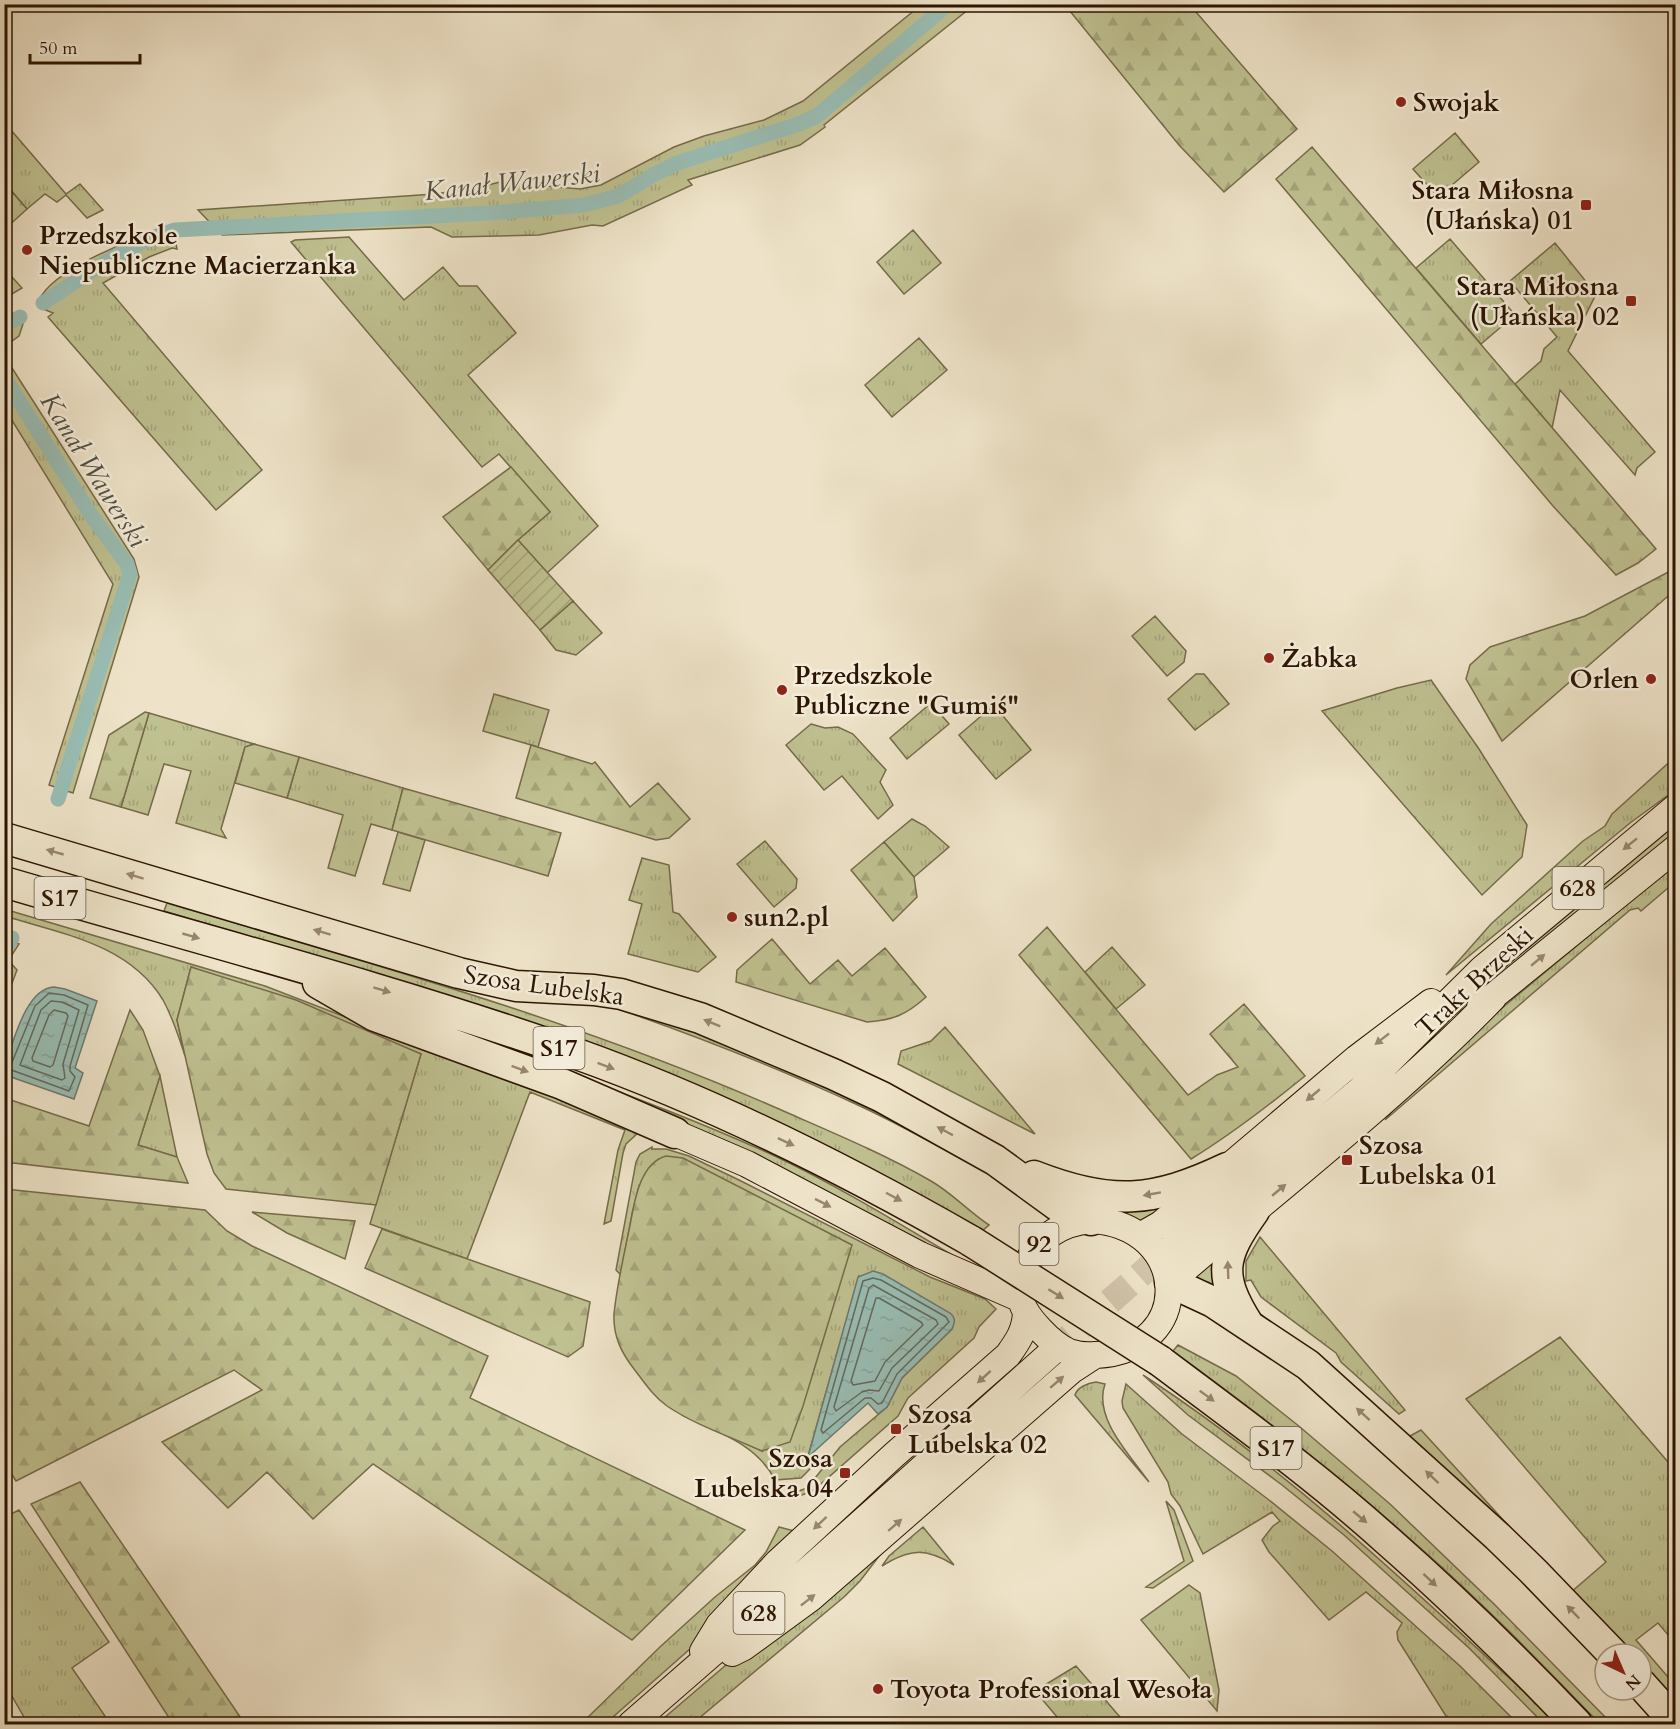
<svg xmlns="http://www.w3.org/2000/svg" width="1680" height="1729" viewBox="0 0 1680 1729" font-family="Cardo,serif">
<defs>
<pattern id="grass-tufts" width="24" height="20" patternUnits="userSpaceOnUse" patternTransform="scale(1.5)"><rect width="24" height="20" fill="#c0c191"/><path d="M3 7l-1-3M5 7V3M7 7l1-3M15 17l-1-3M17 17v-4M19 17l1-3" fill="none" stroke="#a5a57b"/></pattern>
<pattern id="forest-firs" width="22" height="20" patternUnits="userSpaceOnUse" patternTransform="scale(1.5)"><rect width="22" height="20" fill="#c0c191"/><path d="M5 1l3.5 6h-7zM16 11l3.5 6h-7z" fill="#a5a57b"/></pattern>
<pattern id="garden-furrows" width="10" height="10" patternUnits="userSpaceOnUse" patternTransform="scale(1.5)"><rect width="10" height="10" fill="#c0c191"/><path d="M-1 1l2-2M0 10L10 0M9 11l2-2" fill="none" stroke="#a5a57b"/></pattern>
<pattern id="water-ripples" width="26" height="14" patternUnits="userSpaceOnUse" patternTransform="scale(1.5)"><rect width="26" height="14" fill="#99beb5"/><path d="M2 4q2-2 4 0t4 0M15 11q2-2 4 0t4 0" fill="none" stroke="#84a29a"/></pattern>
</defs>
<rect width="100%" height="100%" fill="#eee3c8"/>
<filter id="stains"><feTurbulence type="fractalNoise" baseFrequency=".00333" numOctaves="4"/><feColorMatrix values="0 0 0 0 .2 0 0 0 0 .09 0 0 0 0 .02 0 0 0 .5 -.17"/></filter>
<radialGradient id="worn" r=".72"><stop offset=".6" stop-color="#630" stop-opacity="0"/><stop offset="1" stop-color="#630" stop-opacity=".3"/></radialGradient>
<path fill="url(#grass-tufts)" stroke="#766b49" stroke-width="1.5" d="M921,5H974L824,125L825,127L800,145L688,180L692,185L603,226L592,225L539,235L452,237L431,227L222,235L198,210L435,194L480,187L500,182H527L535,185L580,189L601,185L674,147L704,136L764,120L803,101Z
M4,122L66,194L80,184L103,210L87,218L66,195L57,202L45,194L27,209L5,183Z
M1455,133L1479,162L1438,197L1413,169Z
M173,227L177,249L172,248L149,257L103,283L262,470L216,510L48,317L53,313L43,309L38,302C51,269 139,235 173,227Z
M913,230L941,263L904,294L877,262Z
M349,237L404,300L443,267L459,286H477L516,333L468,375L598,526L547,573L518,540L550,512L499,454L482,467L291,242L295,240Z
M1450,239L1515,315L1481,344L1416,268Z
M1555,243L1596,294L1568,351L1655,452L1637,468L1635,475L1560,390L1552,428L1515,384L1541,361L1544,349L1557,337L1510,281Z
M9,312L18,314L24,321L19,336L5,346V315Z
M919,338L947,370L892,417L865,385Z
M5,357L134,559L139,577L73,793L49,785L113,584L5,409Z
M573,601L602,633L576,655L556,650L540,630Z
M1155,616L1186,651L1184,662L1167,676L1132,636Z
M1196,674H1204L1229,704L1195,730L1168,699Z
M1431,680L1479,749L1527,825L1522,857L1482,895L1322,711L1397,688Z
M494,694L549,710L538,747L483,731Z
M931,703L949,724L907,759L890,738Z
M994,705L1031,750L996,779L959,735Z
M149,713L254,744L245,747L221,829L226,838L176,823L191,771L164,764L148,815L121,807Z
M811,724L825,728L838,727L853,734L886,770L880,782L893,805L878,819L842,776L824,790L786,745Z
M299,757L403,788L392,830L371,824L355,876L328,868L343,815L287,798Z
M1675,757V790L1630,823L1446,975L1491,924L1583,841L1605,826L1612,814Z
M912,819L925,826L949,847L914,877L884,842Z
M1675,820V832L1471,1003L1420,1040L1465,997Z
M398,832L425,840L410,891L383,884Z
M765,841L797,879L796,888L774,907L737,864Z
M642,858L669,865L673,912L679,914L716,957L698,972L628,954L642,904L629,900Z
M1675,864V882L1641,911L1638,908L1630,910L1385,1120L1401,1100L1490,1018Z
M167,903C377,965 588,1024 788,1113C836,1134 886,1155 931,1181C952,1193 969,1212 989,1225L983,1230L898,1183L801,1134L466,1001L164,911Z
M4,909L265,986L392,1035L536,1088L638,1133L626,1144L623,1153L611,1221L604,1224L618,1150L625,1130L530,1092L467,1259L370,1224L421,1054L191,967L177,1020L185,1056C179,1037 173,1018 163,1000C129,944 62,934 5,916Z
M5,939L19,944L5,966Z
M1112,947L1145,985L1116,1009L1085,972Z
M589,999L677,1019L870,1108L919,1133L1024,1194C970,1164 916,1132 860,1106C772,1065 681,1030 589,999Z
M945,1027L1035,1134L898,1064L901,1051L931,1041Z
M524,1056C609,1088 695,1119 777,1157C846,1190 911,1231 976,1269Z
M160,1076L177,1157L138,1145Z
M652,1147V1149H666L689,1156L739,1180L930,1277L985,1299L996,1309L979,1327L974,1338L908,1398L898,1416L814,1490L802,1495H788L807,1488L840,1447L887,1407L902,1378L952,1329L859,1276L808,1456L812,1461L811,1468L801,1478L775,1480C757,1444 717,1432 682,1415L762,1451L639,1186L632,1214L621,1275L616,1270L636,1162L640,1154Z
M1187,1196L1148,1227L1113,1210Z
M1260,1237L1405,1410L1399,1414L1341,1362L1336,1353L1261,1297L1251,1280L1246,1281V1261Z
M1223,1248L1227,1297L1185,1281Z
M1252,1307L1392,1423L1410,1436L1421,1430L1570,1593L1606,1562L1466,1399L1560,1337L1675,1470V1643L1658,1623L1636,1640L1675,1685V1708L1641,1671V1654H1626L1253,1314Z
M1178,1345L1236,1376L1300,1427L1390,1504L1493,1603L1612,1724H1600C1541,1663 1482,1602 1418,1546C1340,1476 1257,1412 1173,1351Z
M1143,1375C1286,1468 1410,1586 1534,1701L1556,1724H1544L1469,1648L1344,1535L1282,1485L1188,1415Z
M1096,1382L1105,1384C1093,1418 1130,1455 1149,1482L1075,1395C1077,1388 1087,1383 1096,1382Z
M1126,1384L1182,1434L1269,1500L1332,1551L1460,1666L1518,1724H1451L1398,1640L1397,1632L1402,1623L1366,1592L1329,1620L1269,1552L1262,1540L1273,1526L1280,1521L1272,1512L1203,1554L1180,1506L1171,1494L1168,1482L1123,1408L1122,1401Z
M1166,1501L1174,1510L1193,1561L1153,1588L1146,1587L1184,1561Z
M19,1510L109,1642L72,1668L105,1716L93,1724H28L5,1684V1517Z
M779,1527L794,1531L708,1633L605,1724H581L661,1646L715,1597L755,1565L766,1552Z
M923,1527L954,1565C926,1548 910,1548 882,1566L889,1556Z
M883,1551L860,1581L844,1597L692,1724H657L747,1647Z
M1189,1585L1200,1593L1219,1690L1217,1711L1141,1620Z
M1076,1666L1126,1724H1063L1035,1691Z"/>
<path fill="url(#forest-firs)" stroke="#766b49" stroke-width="1.5" d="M1065,5H1190L1297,129L1224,192L1179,145Z
M1312,147L1318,154L1656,549L1638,563L1616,575L1553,506L1276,179Z
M4,183L27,209L5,229H4Z
M4,268L22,288L5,298H4Z
M511,467L550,512L518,540L488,570L443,517Z
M1674,569L1675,590L1502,741L1466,679L1470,665L1490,647L1585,616Z
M145,712L149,713L121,807L90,798L109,735Z
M254,744L299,757L287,798L235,783L245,747Z
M531,745L592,764L595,762L630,807L658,783L690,819L669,838L656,840L516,798Z
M403,788L561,833L548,876L392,830Z
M884,842L914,877L917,897L893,921L851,870Z
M1047,927L1188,1095L1217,1075L1238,1067L1210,1034L1244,1004L1305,1076C1268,1106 1232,1134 1191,1159L1019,955Z
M772,939L810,984L838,960L852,976L885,948L926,997C906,1015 893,1020 867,1022L736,982L737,970Z
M8,960L17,970L5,1002V966Z
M191,967L296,1000L421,1054L376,1205L226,1189L214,1173L207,1154L177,1020Z
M130,1010L143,1030L160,1076L138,1145L177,1157L188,1183L5,1162V1098L89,1126Z
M666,1156L683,1158L852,1245L803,1406L790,1442L762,1451C731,1437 695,1425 667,1406C653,1396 644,1382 634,1369C621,1352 613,1336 614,1314C617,1283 625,1251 631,1220C635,1198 641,1163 666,1156Z
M5,1189L205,1210L227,1231L252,1246L488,1356L470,1398L745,1530L632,1640L373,1464L313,1519L267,1472L228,1508L162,1442L262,1390L234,1370L16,1481L4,1462Z
M252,1212L355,1221L345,1259L287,1233Z
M382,1229L590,1302L583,1346L568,1357L365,1268Z
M80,1482L245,1724H173L31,1504Z"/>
<path fill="url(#garden-furrows)" stroke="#766b49" stroke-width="1.5" d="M518,540L573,601L540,630L488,570Z"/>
<path fill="url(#water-ripples)" stroke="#6d7a6d" stroke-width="1.5" d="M54,987L65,989L97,1001L75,1068L83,1073L74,1099L5,1075V1065C13,1043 26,988 54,987Z
M873,1271L883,1274L950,1313C956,1318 955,1322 952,1329L902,1378L887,1407L878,1414L868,1403L808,1457L858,1277Z"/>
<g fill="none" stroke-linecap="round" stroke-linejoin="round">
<path stroke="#626a5b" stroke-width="1.5" d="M49,993L64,995L88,1005L70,1066V1071L75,1077L69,1091L6,1068L13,1060L35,1006Z
M51,1001L62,1002L79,1010L63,1064L65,1078L62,1080L20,1065L41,1010Z
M54,1010L66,1013L68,1016L53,1065L50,1067L33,1061L32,1058L49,1015Z
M873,1278L881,1280L946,1317L949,1322L897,1374L882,1403L878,1404L871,1398H865L823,1433L821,1430L863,1281Z
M873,1285L936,1320L938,1324L892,1368L879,1391L869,1390L862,1392L836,1411L834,1407L869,1288Z
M876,1298H879L921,1322L923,1325L885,1362L875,1381L853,1385L851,1381Z"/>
<path stroke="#99beb5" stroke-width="15" d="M43,303C85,276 126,244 175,230L489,213L584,205L618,196L655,174L677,163L796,125L817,116L948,4
M4,326L20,317
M4,377L91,515L127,564L130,574L58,799
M4,951L12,938"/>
<path stroke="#d1c4aa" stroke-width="26" stroke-dasharray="26 13" stroke-linecap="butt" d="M1051,1353L1171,1248"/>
<g stroke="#2c1501" stroke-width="28">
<path id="primary" d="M1480,1007L1676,848
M675,1133L747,1164L920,1255L1021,1299
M1091,1220C1190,1225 1197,1350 1096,1355C1087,1356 1078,1355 1069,1352C1053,1345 1024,1317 1021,1299C1019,1290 1022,1281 1024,1272C1034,1240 1059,1223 1091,1220Z
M1140,1236L1161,1224L1357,1058L1431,1002
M1171,1248L1360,1090L1482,969L1676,807
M1170,1282C1279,1188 1393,1101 1493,998
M703,1651L719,1625L778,1562L894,1455L1008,1355C1018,1341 1025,1331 1026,1313
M732,1653L744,1647L811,1598L1072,1370L1095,1355
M631,1724L817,1562L1051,1353"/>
</g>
<g stroke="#2c1501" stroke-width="33">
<path id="motorway" d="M4,838L459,973L516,986L594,990L621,994L700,1018L833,1074L882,1097L995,1160L1058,1206L1091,1220
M4,882C195,938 389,988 577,1054C714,1103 844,1168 971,1241
M318,983L375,1016L562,1084L675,1133
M1034,1176C1111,1206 1153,1203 1227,1168
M1170,1282L1213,1302L1308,1365L1497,1536L1533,1571L1613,1654
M1248,1324C1217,1275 1222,1256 1254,1211
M1160,1361C1237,1419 1316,1476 1388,1541C1454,1599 1517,1661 1577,1724
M1641,1684L1676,1723"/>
</g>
<use href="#primary" stroke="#eee3c8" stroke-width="26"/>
<use href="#motorway" stroke="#eee3c8" stroke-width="30"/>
<g stroke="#2c1501" stroke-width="33" stroke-linecap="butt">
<path id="motorway-bridge" d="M971,1241L1160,1361"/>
</g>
<use href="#motorway-bridge" stroke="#eee3c8" stroke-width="30"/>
</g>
<defs><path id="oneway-solid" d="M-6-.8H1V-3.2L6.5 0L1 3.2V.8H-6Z" transform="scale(1.5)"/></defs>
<g fill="#97866e">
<use href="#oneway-solid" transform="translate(1630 844) rotate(141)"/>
<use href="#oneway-solid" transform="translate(55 852) rotate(-164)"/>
<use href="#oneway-solid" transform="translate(135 876) rotate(-163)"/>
<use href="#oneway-solid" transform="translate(322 932) rotate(-163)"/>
<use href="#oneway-solid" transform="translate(191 936) rotate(16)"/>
<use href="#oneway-solid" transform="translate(1538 960) rotate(-40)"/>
<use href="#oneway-solid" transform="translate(382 990) rotate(17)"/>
<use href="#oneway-solid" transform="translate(712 1023) rotate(-158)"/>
<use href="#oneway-solid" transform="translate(1382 1039) rotate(142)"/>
<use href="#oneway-solid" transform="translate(606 1066) rotate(21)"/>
<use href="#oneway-solid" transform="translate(520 1069) rotate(20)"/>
<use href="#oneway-solid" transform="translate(1313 1095) rotate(140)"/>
<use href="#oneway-solid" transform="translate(945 1131) rotate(-152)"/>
<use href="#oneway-solid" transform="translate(786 1142) rotate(25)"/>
<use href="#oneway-solid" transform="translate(1279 1190) rotate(-40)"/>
<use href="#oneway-solid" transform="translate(1152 1194) rotate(170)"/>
<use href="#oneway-solid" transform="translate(894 1197) rotate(28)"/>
<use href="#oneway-solid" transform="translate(823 1203) rotate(27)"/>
<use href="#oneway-solid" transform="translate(1228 1270) rotate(-92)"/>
<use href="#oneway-solid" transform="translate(1056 1294) rotate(32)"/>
<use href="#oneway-solid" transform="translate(984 1377) rotate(138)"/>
<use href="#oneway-solid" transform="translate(1057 1382) rotate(-41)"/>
<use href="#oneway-solid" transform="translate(1207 1396) rotate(36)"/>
<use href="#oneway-solid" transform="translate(1363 1414) rotate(-138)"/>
<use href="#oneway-solid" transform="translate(1432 1477) rotate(-137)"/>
<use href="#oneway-solid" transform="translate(1360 1517) rotate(40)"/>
<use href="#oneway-solid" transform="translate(820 1523) rotate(137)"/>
<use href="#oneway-solid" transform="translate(895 1525) rotate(-41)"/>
<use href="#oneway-solid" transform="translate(1430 1580) rotate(43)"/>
<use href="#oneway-solid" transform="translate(808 1600) rotate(-38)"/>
<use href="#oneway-solid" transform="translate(1573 1612) rotate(-134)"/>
</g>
<g fill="#8f2418" stroke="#f4eddb" stroke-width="2">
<circle cx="1401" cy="102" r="6"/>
<rect x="1580" y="199" width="12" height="12" rx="3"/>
<circle cx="27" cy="250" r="6"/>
<rect x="1625" y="295" width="12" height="12" rx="3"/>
<circle cx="1269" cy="658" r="6"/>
<circle cx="1651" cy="679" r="6"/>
<circle cx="782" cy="690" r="6"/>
<circle cx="732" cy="917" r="6"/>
<rect x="1341" y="1154" width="12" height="12" rx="3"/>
<rect x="890" y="1423" width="12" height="12" rx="3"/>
<rect x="839" y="1467" width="12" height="12" rx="3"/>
<circle cx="878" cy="1689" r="6"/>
</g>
<g text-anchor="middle" stroke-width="5" stroke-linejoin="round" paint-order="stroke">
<g fill="#f4eddb" stroke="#685642" stroke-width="1.5">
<rect x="1552.5" y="867" width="51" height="42" rx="4.5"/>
<rect x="34.5" y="877" width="51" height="42" rx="4.5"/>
<rect x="533.5" y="1027" width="51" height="42" rx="4.5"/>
<rect x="1019.5" y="1223" width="39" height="42" rx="4.5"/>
<rect x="1250.5" y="1427" width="51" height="42" rx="4.5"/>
<rect x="733.5" y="1592" width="51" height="42" rx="4.5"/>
</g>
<g font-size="24" font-weight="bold" fill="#2c1501">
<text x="1578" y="896">628</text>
<text x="60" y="906">S17</text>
<text x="559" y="1056">S17</text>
<text x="1039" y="1252">92</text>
<text x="1276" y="1456">S17</text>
<text x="759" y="1621">628</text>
</g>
<g font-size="26" font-weight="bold" fill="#2c1501" stroke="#f4eddb" text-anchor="start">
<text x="1413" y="111">Swojak</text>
<text x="1574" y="199" text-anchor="end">Stara Miłosna<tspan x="1574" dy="30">(Ułańska) 01</tspan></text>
<text x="39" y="244">Przedszkole<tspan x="39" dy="30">Niepubliczne Macierzanka</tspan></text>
<text x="1619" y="295" text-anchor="end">Stara Miłosna<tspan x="1619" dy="30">(Ułańska) 02</tspan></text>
<text x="1281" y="667">Żabka</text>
<text x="794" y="684">Przedszkole<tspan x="794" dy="30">Publiczne "Gumiś"</tspan></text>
<text x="1639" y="688" text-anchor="end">Orlen</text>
<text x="744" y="926">sun2.pl</text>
<text x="1359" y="1154">Szosa<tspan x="1359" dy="30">Lubelska 01</tspan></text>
<text x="908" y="1423">Szosa<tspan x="908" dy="30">Lubelska 02</tspan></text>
<text x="833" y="1467" text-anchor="end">Szosa<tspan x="833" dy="30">Lubelska 04</tspan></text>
<text x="890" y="1698">Toyota Professional Wesoła</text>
</g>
<g font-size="26" fill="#2c1501" stroke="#f4eddb">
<text transform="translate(1474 981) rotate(-43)" y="9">Trakt Brzeski</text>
<text transform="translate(544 985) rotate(8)" y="9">Szosa Lubelska</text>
</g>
<g font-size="27" font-style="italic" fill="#525040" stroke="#f4eddb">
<text transform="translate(512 182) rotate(-6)" y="9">Kanał Wawerski</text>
<text transform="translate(94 470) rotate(58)" y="9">Kanał Wawerski</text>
</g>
</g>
<rect width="1680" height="1729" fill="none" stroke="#eee3c8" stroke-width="24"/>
<rect x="6" y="6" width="1668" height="1717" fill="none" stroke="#2c1501" stroke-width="3"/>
<rect x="12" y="12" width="1656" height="1705" fill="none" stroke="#2c1501" stroke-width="1.5"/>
<g transform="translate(1623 1672) rotate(136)"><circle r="28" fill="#f4eddb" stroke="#a49784" stroke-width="1.5"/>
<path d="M0-4.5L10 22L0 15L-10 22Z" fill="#8f2418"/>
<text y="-9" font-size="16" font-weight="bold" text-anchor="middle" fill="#2c1501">N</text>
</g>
<path d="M30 54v9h110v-9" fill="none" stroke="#2c1501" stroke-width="3"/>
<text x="39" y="54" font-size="18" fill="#2c1501" stroke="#f4eddb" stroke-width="4.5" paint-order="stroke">50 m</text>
<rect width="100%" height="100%" filter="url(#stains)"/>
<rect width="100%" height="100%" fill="url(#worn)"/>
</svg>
